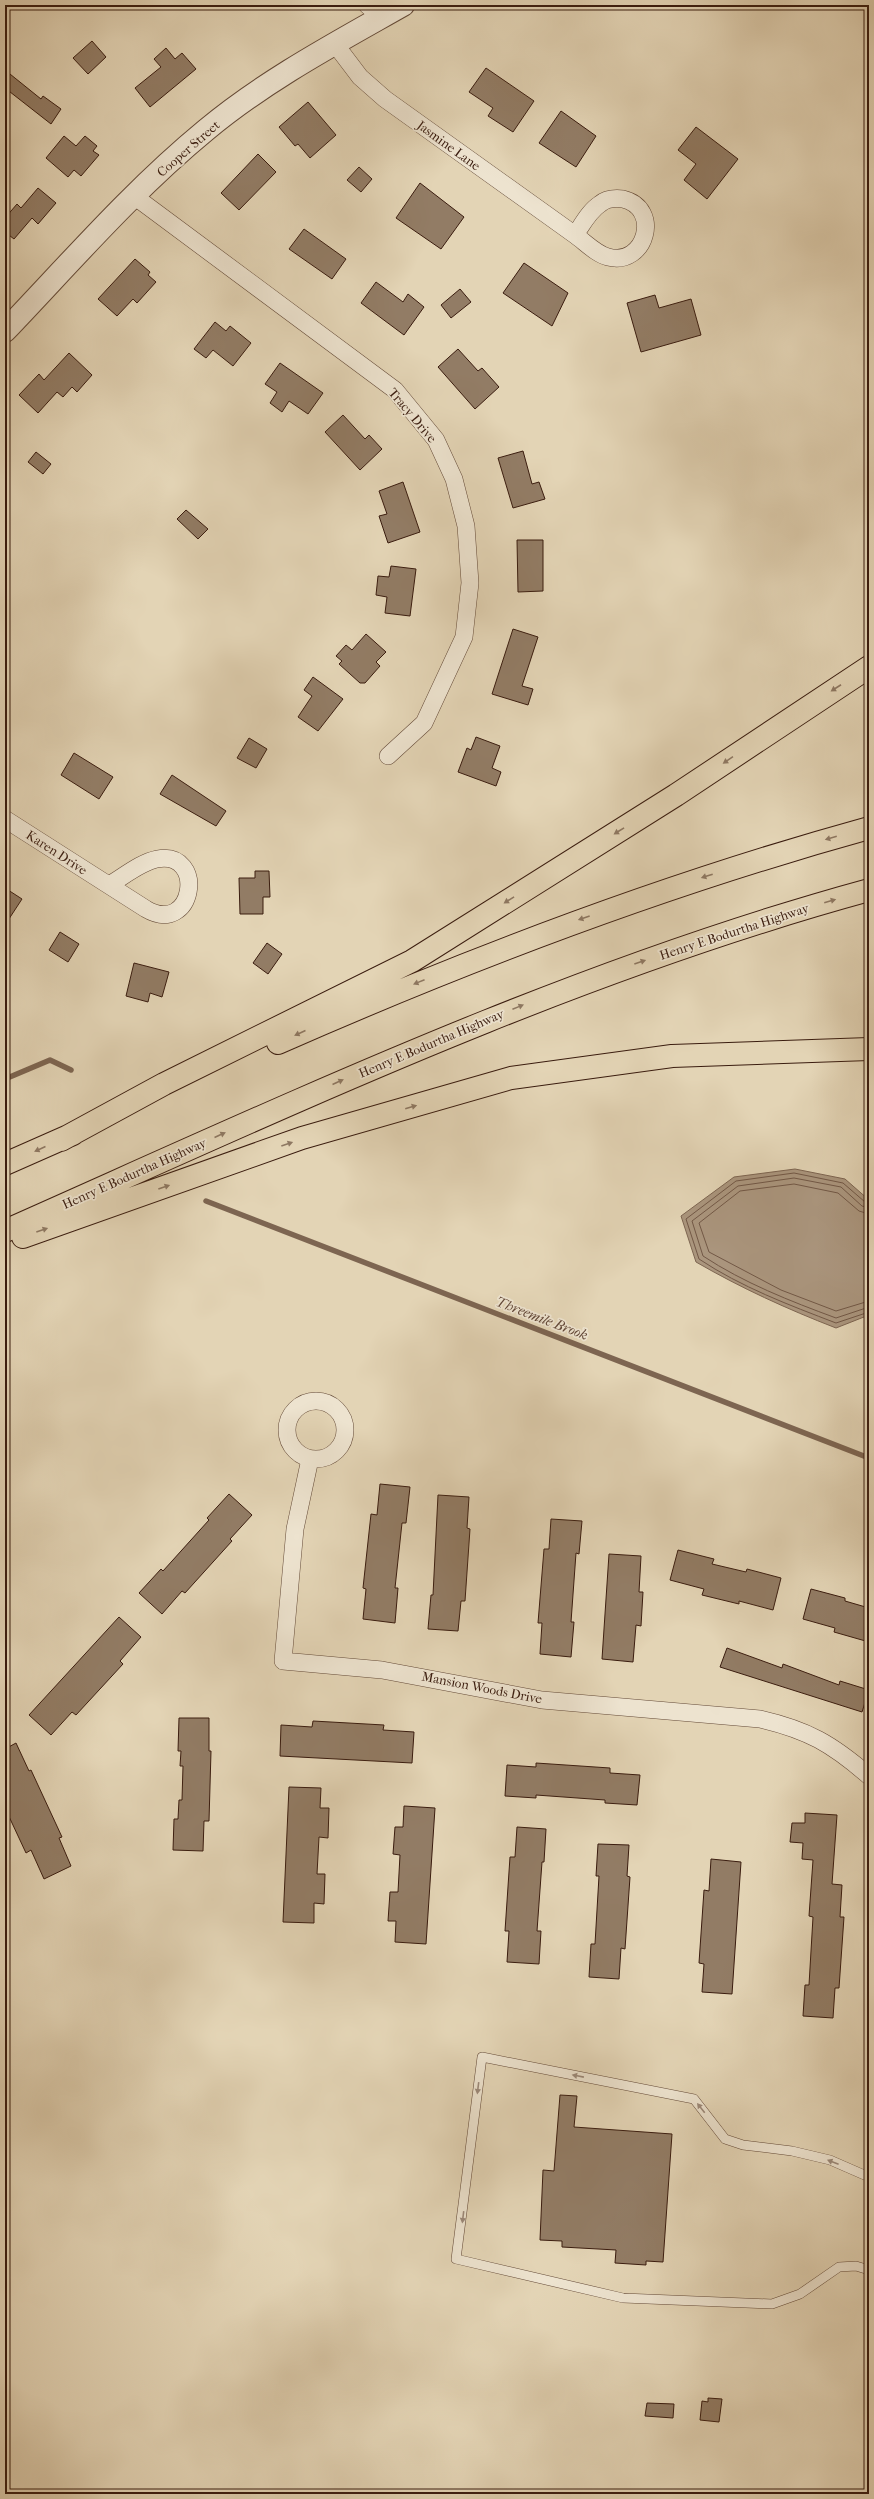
<svg xmlns="http://www.w3.org/2000/svg" width="874" height="2499" viewBox="0 0 874 2499" font-family="'IM FELL French Canon',serif">
<rect width="100%" height="100%" fill="#e3d4b5"/>
<filter id="stains"><feTurbulence type="fractalNoise" baseFrequency=".005" numOctaves="4"/><feColorMatrix values="0 0 0 0 .2 0 0 0 0 .09 0 0 0 0 .02 0 0 0 .5 -.17"/></filter>
<radialGradient id="worn" r=".72"><stop offset=".6" stop-color="#630" stop-opacity="0"/><stop offset="1" stop-color="#630" stop-opacity=".3"/></radialGradient>
<path fill="#aa957d" stroke="#7d6551" d="M795,1169L845,1179L869,1200V1315L836,1328C787,1309 741,1288 696,1262L681,1216L734,1177Z"/>
<g fill="none" stroke-linecap="round" stroke-linejoin="round">
<path stroke="#725846" stroke-width="1" d="M869,1203L865,1202L843,1183L794,1173L736,1181L686,1219L699,1259C741,1287 789,1305 836,1323L869,1312
M869,1208L862,1206L841,1187L794,1178L738,1186L692,1221L703,1256C744,1283 790,1301 836,1318L869,1307
M869,1214L859,1211L838,1193L794,1184L740,1191L699,1223L709,1252L781,1290L836,1311L869,1301"/>
<path stroke="#7d6551" stroke-width="5.5" d="M5,1079L50,1060L71,1070
M206,1201L869,1458"/>
</g>
<path fill="#927c65" stroke="#3a1c0f" d="M92,41L106,57L88,74L73,58Z
M166,48L175,59L182,53L196,69L150,107L135,88L161,67L154,59Z
M486,68L534,101L513,132L488,116L493,108L469,92Z
M5,70L41,99L43,96L61,109L51,124L5,88Z
M308,102L336,135L310,158L298,144L295,146L279,127Z
M561,111L596,136L576,167L539,143Z
M696,127L738,159L707,199L684,180L696,164L678,150Z
M64,136L76,146L85,136L97,146L93,151L99,155L81,176L74,170L68,177L46,158Z
M258,154L276,172L239,210L221,193Z
M359,167L372,179L361,192L347,180Z
M420,183L464,217L441,249L396,218Z
M38,188L56,203L38,224L32,218L14,239L5,232V218L17,204L21,208Z
M304,229L346,259L332,279L289,249Z
M135,259L150,272L148,275L156,282L137,303L133,299L117,316L98,299Z
M524,263L568,293L552,326L503,293Z
M376,282L403,302L408,294L424,307L404,335L361,303Z
M460,289L471,302L451,318L441,305Z
M655,295L659,308L691,299L701,335L641,352L627,303Z
M215,322L226,331L230,326L251,343L233,366L213,350L206,358L194,349Z
M458,349L478,371L482,368L499,387L475,409L438,367Z
M69,353L92,375L77,392L72,387L63,397L57,392L38,413L19,395L39,374L44,380Z
M280,363L323,393L308,414L289,401L282,412L270,403L277,392L265,384Z
M343,415L365,439L369,435L382,449L360,470L325,432Z
M523,451L532,484L539,482L545,499L513,508L498,458Z
M36,452L51,464L43,474L28,462Z
M403,482L420,532L388,543L379,516L387,514L379,491Z
M186,510L208,529L198,539L177,519Z
M517,540H543V591L518,592Z
M391,566L416,569L410,616L385,613L387,597L376,595L378,576L389,577Z
M513,629L538,637L522,686L533,689L528,705L492,694Z
M366,634L386,652L376,662L380,666L365,683H360L339,664L342,661L336,656L346,645L352,650Z
M313,677L343,699L318,731L298,717L312,696L304,690Z
M476,737L500,746L492,768L501,772L496,786L458,772L467,748L471,750Z
M249,738L267,749L256,768L237,758Z
M74,753L113,777L99,799L61,775Z
M172,775L226,811L216,826L160,794Z
M255,871H269L270,897H263V914H240L239,878H255Z
M5,888L22,899L5,925Z
M60,932L79,944L68,962L49,950Z
M267,943L282,954L268,974L253,963Z
M134,963L169,972L162,997L150,993L148,1002L126,996Z
M380,1484L410,1487L406,1523H402L395,1588H398L395,1623L363,1619L366,1589L363,1588L371,1514L377,1515Z
M229,1494L252,1515L230,1539L232,1541L185,1593L182,1591L162,1614L139,1593L161,1569L163,1571L209,1520L207,1518Z
M438,1495L469,1497L467,1528L470,1529L465,1601H461L458,1631L428,1629L431,1595H433Z
M551,1519L582,1521L579,1554L576,1553L571,1622H574L571,1657L540,1654L542,1623H538L544,1549H549Z
M678,1550L714,1559L712,1564L746,1572L747,1569L781,1578L773,1610L739,1601V1604L702,1595L704,1589L670,1580Z
M609,1554L641,1556L639,1592H643L641,1626L636,1625L633,1662L602,1659Z
M811,1589L845,1598V1601L869,1608V1642L834,1632L835,1628L803,1619Z
M119,1617L141,1637L120,1661L123,1664L76,1715L72,1712L51,1735L29,1715Z
M727,1648L782,1668L783,1664L839,1685L840,1681L869,1690L862,1712L720,1667Z
M179,1718H209V1751H211L209,1821H204L203,1851L173,1850L174,1819H178L179,1800H182L183,1766H180L181,1751H178Z
M313,1721L384,1725L383,1730L414,1732L412,1763L280,1756L281,1725L312,1727Z
M16,1743L29,1771L31,1770L62,1837L59,1838L71,1866L44,1879L31,1850L26,1853L5,1808V1749Z
M536,1763L610,1768V1773L640,1775L637,1805L605,1803V1800L536,1795V1798L505,1796L507,1765L536,1767Z
M289,1787L321,1788L320,1808H329L328,1838L319,1837L317,1874H325L324,1904L314,1903V1923L283,1922Z
M404,1806L435,1808L426,1944L395,1942L396,1921H388L390,1892H398L400,1855L393,1854L395,1827H403Z
M805,1813L837,1815L832,1884L842,1885L840,1917H844L839,1988H835L833,2018L803,2016L805,1985H809L813,1917L809,1916L813,1860L802,1859L803,1843L790,1842L792,1823H805Z
M517,1827L546,1829L544,1862H542L537,1931H541L539,1964L507,1962L509,1931H505L510,1857H515Z
M598,1844L629,1845L627,1876L630,1877L625,1949L621,1948L619,1979L589,1977L591,1944H595L599,1876H596Z
M711,1859L741,1862L732,1994L702,1992L704,1964L699,1963L704,1890L709,1891Z
M560,2095L577,2096L574,2127L672,2134L663,2262L646,2261V2265L615,2263L616,2250L562,2247V2241L540,2240L543,2170L554,2171Z
M708,2398L722,2399L719,2422L700,2420L702,2401L708,2402Z
M647,2403L674,2404L673,2418L645,2416Z"/>
<g fill="none" stroke-linecap="round" stroke-linejoin="round">
<g stroke="#644a38" stroke-width="10">
<path id="service" d="M869,2177L830,2160L792,2151L743,2145L725,2139L694,2099L482,2057L456,2259L623,2298L772,2304L800,2294L839,2267L856,2266L869,2270"/>
</g>
<g stroke="#644a38" stroke-width="18">
<path id="minor" d="M367,5L381,17
M335,44L360,77L385,99L575,235C585,242 596,254 608,257C646,267 662,208 623,199C615,198 606,199 600,204C589,211 582,225 575,235
M134,196L395,390L436,440L454,479L466,526L470,583L464,637L424,723L388,756
M5,819L146,909C194,937 207,850 157,859C141,862 123,877 109,885
M287 1430a29 29 0 1 1 58 0a29 29 0 1 1-58 0Z
M310,1459L295,1529L283,1661L382,1670L542,1700L760,1719C808,1730 832,1744 869,1776"/>
</g>
<g stroke="#644a38" stroke-width="24">
<path id="tertiary" d="M5,331C70,263 133,190 206,130C266,80 336,43 403,5"/>
</g>
<g stroke="#3a1c0f" stroke-width="24">
<path id="motorway" d="M278,1043C471,958 666,884 869,828
M61,1140L164,1084L412,961L676,795L869,667
M5,1164L73,1134
M5,1231C289,1105 569,972 869,890
M23,1237L302,1138L511,1078L672,1056L869,1049"/>
</g>
<use href="#service" stroke="#ede3cf" stroke-width="9"/>
<use href="#minor" stroke="#ede3cf" stroke-width="17"/>
<use href="#tertiary" stroke="#ede3cf" stroke-width="22"/>
<use href="#motorway" stroke="#e3d4b5" stroke-width="22"/>
</g>
<defs><path id="oneway-solid" d="M-6-.8H1V-3.2L6.5 0L1 3.2V.8H-6Z"/></defs>
<g fill="#8e7862">
<use href="#oneway-solid" transform="translate(836 688) rotate(147)"/>
<use href="#oneway-solid" transform="translate(728 760) rotate(146)"/>
<use href="#oneway-solid" transform="translate(619 831) rotate(148)"/>
<use href="#oneway-solid" transform="translate(831 838) rotate(164)"/>
<use href="#oneway-solid" transform="translate(707 876) rotate(162)"/>
<use href="#oneway-solid" transform="translate(509 900) rotate(148)"/>
<use href="#oneway-solid" transform="translate(830 901) rotate(-16)"/>
<use href="#oneway-solid" transform="translate(584 918) rotate(161)"/>
<use href="#oneway-solid" transform="translate(640 962) rotate(-19)"/>
<use href="#oneway-solid" transform="translate(419 982) rotate(158)"/>
<use href="#oneway-solid" transform="translate(518 1007) rotate(-22)"/>
<use href="#oneway-solid" transform="translate(300 1033) rotate(156)"/>
<use href="#oneway-solid" transform="translate(338 1082) rotate(-24)"/>
<use href="#oneway-solid" transform="translate(411 1107) rotate(-16)"/>
<use href="#oneway-solid" transform="translate(220 1135) rotate(-24)"/>
<use href="#oneway-solid" transform="translate(287 1144) rotate(-19)"/>
<use href="#oneway-solid" transform="translate(40 1149) rotate(156)"/>
<use href="#oneway-solid" transform="translate(164 1187) rotate(-19)"/>
<use href="#oneway-solid" transform="translate(42 1230) rotate(-19)"/>
</g>
<g fill="#9c8979">
<use href="#oneway-solid" transform="translate(578 2076) rotate(-169)"/>
<use href="#oneway-solid" transform="translate(478 2088) rotate(97)"/>
<use href="#oneway-solid" transform="translate(701 2108) rotate(-128)"/>
<use href="#oneway-solid" transform="translate(833 2162) rotate(-159)"/>
<use href="#oneway-solid" transform="translate(463 2217) rotate(97)"/>
</g>
<g text-anchor="middle" stroke-width="3.5" stroke-linejoin="round" paint-order="stroke">
<g font-size="13" fill="#3a1c0f" stroke="#ede3cf">
<text transform="translate(449 145) rotate(36)" y="5">Jasmine Lane</text>
<text transform="translate(188 148) rotate(-41)" y="5">Cooper Street</text>
<text transform="translate(413 415) rotate(50)" y="5">Tracy Drive</text>
<text transform="translate(57 852) rotate(33)" y="5">Karen Drive</text>
<text transform="translate(734 931) rotate(-18)" y="5">Henry E Bodurtha Highway</text>
<text transform="translate(431 1043) rotate(-23)" y="5">Henry E Bodurtha Highway</text>
<text transform="translate(134 1173) rotate(-24)" y="5">Henry E Bodurtha Highway</text>
<text transform="translate(482 1687) rotate(11)" y="5">Mansion Woods Drive</text>
</g>
<g font-size="14" font-style="italic" fill="#614636" stroke="#ede3cf">
<text transform="translate(542 1318) rotate(21)" y="5">Threemile Brook</text>
</g>
</g>
<rect width="874" height="2499" fill="none" stroke="#e3d4b5" stroke-width="20"/>
<rect x="6" y="6" width="862" height="2487" fill="none" stroke="#3a1c0f" stroke-width="2"/>
<rect x="10" y="10" width="854" height="2479" fill="none" stroke="#3a1c0f"/>
<rect width="100%" height="100%" filter="url(#stains)"/>
<rect width="100%" height="100%" fill="url(#worn)"/>
</svg>
